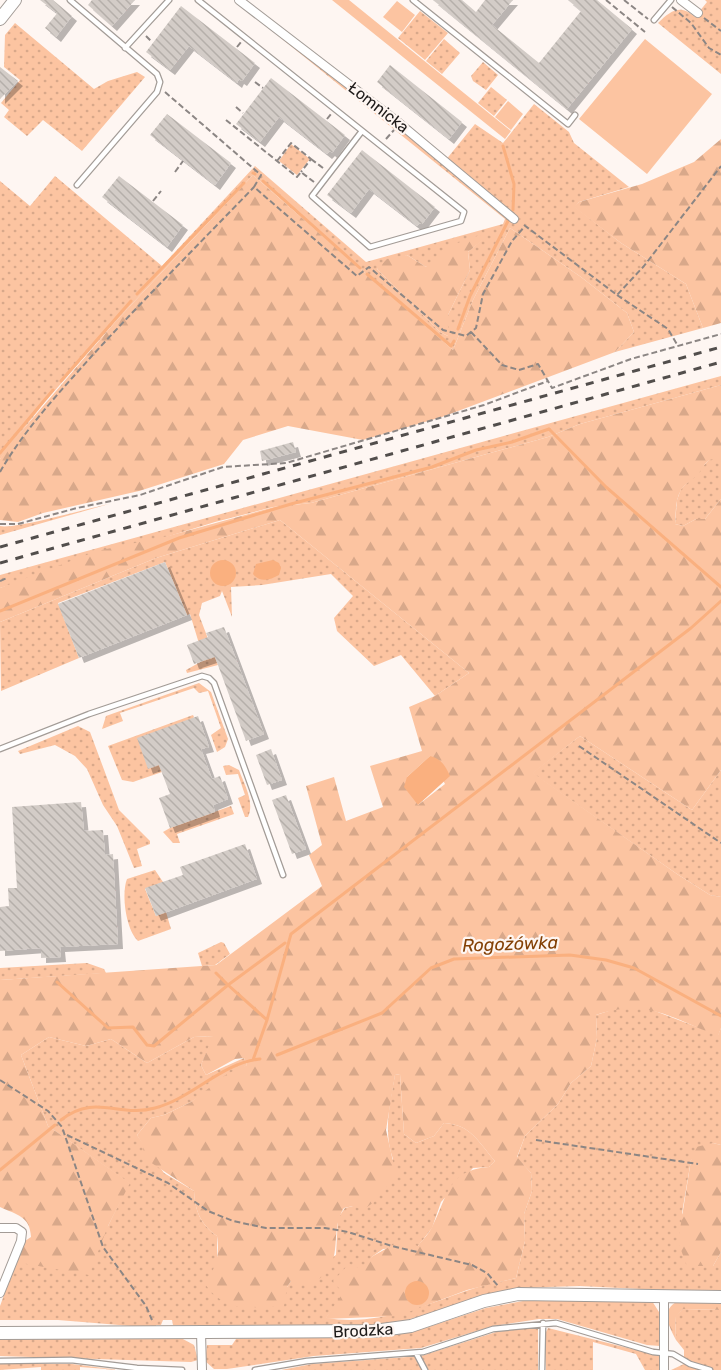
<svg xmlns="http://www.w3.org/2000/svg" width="721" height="1370" viewBox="0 0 721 1370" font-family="Rubik,sans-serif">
<defs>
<pattern id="grass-dots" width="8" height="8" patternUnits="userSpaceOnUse" patternTransform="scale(1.5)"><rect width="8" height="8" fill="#fcc4a1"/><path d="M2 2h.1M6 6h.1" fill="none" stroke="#d8a88a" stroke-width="1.8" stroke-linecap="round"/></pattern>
<pattern id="forest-firs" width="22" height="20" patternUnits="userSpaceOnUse" patternTransform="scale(1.5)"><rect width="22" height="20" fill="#fcc4a1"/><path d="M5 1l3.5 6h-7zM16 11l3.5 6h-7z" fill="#d8a88a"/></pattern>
<pattern id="building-back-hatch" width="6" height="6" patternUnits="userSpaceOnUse" patternTransform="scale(1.5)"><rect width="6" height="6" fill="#d3ccc7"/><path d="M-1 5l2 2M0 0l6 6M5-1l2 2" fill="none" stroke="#b5afaa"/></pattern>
<filter id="shadow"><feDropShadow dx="5" dy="5" stdDeviation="0" flood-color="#0004"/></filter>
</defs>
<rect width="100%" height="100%" fill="#fef6f2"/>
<path fill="url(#grass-dots)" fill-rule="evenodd" d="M234,0H242L445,161L475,124L503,143L534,104L569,132L574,143L629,187L579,202L575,207L621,243L686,284L703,328L615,352L634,332L627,313L581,277L510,228L473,300L453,350L253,175L116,321L44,403L0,459V181L30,206L55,176L162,266L255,166L366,262L503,224L505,219ZM483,239L468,252L470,270L448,315V336L440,332L377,269L407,255L426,267Z
M705,0H721V74L658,23C671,10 681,4 695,17L707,2Z
M420,11L448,33L425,60L398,38Z
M15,23L94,89L108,81L137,72L145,77L82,151L43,120L27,136L4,117L9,110L1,103L20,80L4,67L5,35Z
M444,39L460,53L442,74L426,61Z
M483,62L498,75L486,90L473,81L471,76Z
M491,87L507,100L494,116L478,103Z
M291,144L310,159L297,175L279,161Z
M721,376V385L580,424L548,437L311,503L273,507L215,522L0,588V575Z
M711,458H721V499L705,519H696L683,526L675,524L677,500L681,489Z
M109,504L0,535V526C13,530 89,508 109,504Z
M280,520L469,673L435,696L401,655L374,666L337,631L334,618L353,596L331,574L262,585L231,587L232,617L222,591L220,596L202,603L199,615L218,665L187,673L186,670L204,660L190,614L187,615L165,562L58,603L79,658L1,691L0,622L156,558Z
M199,683L211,692L228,739L225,747L217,752L211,735L221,728L208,691L199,693L194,688L120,713L123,721L102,729L106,716Z
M193,715L194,717L159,765L162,772L133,782L122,780L108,746Z
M78,726L90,732L119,810L150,841V844L137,849L142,866L134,868L117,826L103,805L87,769L75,756L55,745L20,754L18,751Z
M580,736L692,810L721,770V897L710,895L677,874L532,773Z
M229,765L239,770C244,784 255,802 248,817H245L238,798L245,795L238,774L226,775L223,766Z
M231,806L234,814L177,834L180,843H173L163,832L170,828Z
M155,870L163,882L145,889L156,916L166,912L171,929L138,941C126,930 121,894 127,879Z
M221,942L224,943L230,954L215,965L202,966L198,953Z
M87,963L104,969L106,973L0,980V968Z
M618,1008H647L718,1035L721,1028V1145L713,1143L691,1160L682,1213L713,1266L721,1252V1293L580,1286L516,1288L407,1320L379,1325H173L172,1320H163L161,1325H156V1328L58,1320H0V1306L16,1262L108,1226L129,1183L48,1126L21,1055L49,1037L86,1046L111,1039L147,1063L194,1037L214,1036L201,1065L206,1075L244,1058L247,1065L191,1102L164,1115L151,1118L137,1135L164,1173L194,1191C195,1210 200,1224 217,1236V1265L287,1287L291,1281L336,1255L338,1218L345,1208L353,1206L393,1159C383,1132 390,1103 395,1075L400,1074L404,1134L416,1143L434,1136L444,1123C472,1125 478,1142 495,1161L489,1167L473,1168L441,1202L432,1228L418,1246L383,1249L373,1256L326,1318C376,1326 420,1307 466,1291C482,1285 499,1282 516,1278L525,1241L524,1214L532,1191L531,1173L517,1158L525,1136L558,1104L571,1083L591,1066L597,1038L596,1015Z
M539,1298L652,1301L659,1312L660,1346L647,1345L557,1319H539L493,1326L421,1348L314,1356L227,1369H214L205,1361L207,1345H232L236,1339L390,1336L416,1331L486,1308Z
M683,1309L721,1310V1370H671L684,1364V1350L676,1340L675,1316Z
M538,1326V1370H281L312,1364L421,1356L496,1332Z
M548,1328L660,1356V1370H645L636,1354L593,1342V1370H546L544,1336Z
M0,1338H181L194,1345L198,1360L191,1362L0,1356Z
M0,1364H72L119,1370L80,1367V1370H41V1367L0,1370Z"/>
<path fill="url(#forest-firs)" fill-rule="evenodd" d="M721,139V323L703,328L686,284L621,243L574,207L579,202L642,184L694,162Z
M253,175L453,350L473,300L510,228L581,277L627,313L634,332L615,352L442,417L363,440L288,426L243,440L224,464L139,491L43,513L18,522L0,520V459L8,447L116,321Z
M480,235L484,239L468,252L470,270L448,315V336L440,332L377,269L387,259L407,255L426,267L449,246Z
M721,385V458C707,458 706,463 699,473C694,479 685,483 681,490C675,500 676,513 675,524L683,526L696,519H705L721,499V770L692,810L580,736L533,773L677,874L710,895L721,897V1028L718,1036C671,1018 647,998 596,1015L597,1038L591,1066L571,1083L558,1104L525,1136L517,1157L531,1173L532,1191L524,1214L525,1241L516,1278L467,1290L398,1316L325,1319L343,1293L333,1281L349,1264L361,1269L373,1256L400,1241L418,1246C422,1240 429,1234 432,1227C448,1196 447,1170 489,1167L495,1161C478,1142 472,1125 444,1123L434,1136L416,1143L404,1134L400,1074L395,1075L386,1130L396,1175L374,1202L363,1210L353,1206L344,1208C328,1233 346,1259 318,1280C309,1286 301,1285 291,1281L287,1287L284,1306C251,1307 226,1314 205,1284C216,1267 220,1256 217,1236C200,1224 195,1210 194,1191L144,1158L143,1145L137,1135L151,1118L164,1115L191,1102L227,1074L247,1065L244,1058L235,1059L206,1075L201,1065L213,1036L194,1037L147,1063L111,1039L86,1046L49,1037L21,1055L48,1126L130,1183L108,1226L89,1275L16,1262L25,1241L31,1237C30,1216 17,1215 0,1207V980L216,965L322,886L309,855L322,845L306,786L334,777L346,821L383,807L370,766L422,751L409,707L435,696L469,673L280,520L156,558L0,622V588L97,551L168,536L274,507L311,503L548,437L580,424ZM430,756L445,784L418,805L407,777Z
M713,1143L721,1145V1252L713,1266H687L678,1242L691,1160L696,1147Z
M681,1300L721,1301V1310L683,1309L675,1317L676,1340C668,1325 660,1307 681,1300Z"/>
<path fill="#fcc4a1" d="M332,0H349L511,131L505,139Z
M397,1L415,15L402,32L383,17Z
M645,39L712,94L647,174L579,119Z
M508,101L523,114L511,130L495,117Z"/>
<path fill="#fab07f" d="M210 573a13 13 0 1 1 26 0a13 13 0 1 1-26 0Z
M273,560L279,563L281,568L279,575C270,580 260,583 253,574L256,564Z
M430,756C441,758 446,767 450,776L418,805L404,787L407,777Z
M405 1293a12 12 0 1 1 24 0a12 12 0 1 1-24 0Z"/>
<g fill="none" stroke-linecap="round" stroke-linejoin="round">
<path stroke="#fab07f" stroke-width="3" d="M503,146L514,184L513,210
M253,173L255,174
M263,181L360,268
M367,274L451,346L454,341
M137,294L244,183
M458,329L470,296L508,221
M61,381L131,301
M0,453L53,390
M0,611L179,538L291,504L432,467L476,450L512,442L549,429L606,487L721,587
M57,982L108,1028L133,1027L147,1045L154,1046L228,985L216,973
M267,1020L228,985L285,943
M277,1055L382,1013L431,968L454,959L570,955L606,960L634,968L721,1016
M253,1060L267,1020L291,934L691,628L721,601
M61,1120C95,1093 119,1118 155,1108C193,1098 221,1063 260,1059
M0,1170L55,1125"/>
</g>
<path fill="url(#building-back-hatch)" filter="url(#shadow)" d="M40,0H53L72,16L56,37L45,28L59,11L57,13Z
M92,0H135L112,26L88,5Z
M433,0H462L476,12L485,0H513L492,25L539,63L581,11L568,0H597L632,29L567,109Z
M181,6L255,63L242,81L239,79L237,83L189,46L170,70L146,52Z
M390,65L462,122L449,139L377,82Z
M0,67L18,81L0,99Z
M271,78L345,135L332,153L330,151L327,154L279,117L260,142L236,124Z
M167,114L231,163L215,185L150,135Z
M362,150L435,207L422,224L420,223L417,226L369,189L351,213L327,195Z
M119,176L183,225L167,247L102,197Z
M293,442L296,452L262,461L260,451Z
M165,562L187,615L79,658L58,604Z
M224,627L264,734L246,741L215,657L194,664L187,645L208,637L206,633Z
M198,716L209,747L201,749L212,779L220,776L228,799L213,805L215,812L170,828L159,798L170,794L159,765L148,769L137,738Z
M271,749L282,780L267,785L256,755Z
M286,795L306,849L292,854L272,800Z
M81,802L84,831L103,830L105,855L113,854L118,944L60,947L61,957L41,958V948L0,951V907L9,906L8,888H17L12,807Z
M245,844L257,879L156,916L145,888L183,875L180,867Z"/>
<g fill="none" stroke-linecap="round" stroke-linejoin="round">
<g stroke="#a39c97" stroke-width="7">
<path id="lane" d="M70,0L157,74L160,82L157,92L77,185
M198,0L464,212L461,221L370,247L312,196L362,131
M413,0L568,124L575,115
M654,20L671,0
M125,48L169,0
M0,749L89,714L202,676L209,678L214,683L283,875
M416,1353L425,1370
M0,1361L71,1360L137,1368L182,1370
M255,1370L307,1361L423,1352L493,1329L556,1323L653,1352L673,1354L690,1364L710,1370
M542,1370L543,1323"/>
</g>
<g stroke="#a39c97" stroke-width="10">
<path id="street" d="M239,0L399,123L514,219
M681,0L698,13
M0,1228H16L22,1232L21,1241L0,1293
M201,1332L202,1370
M664,1370V1295"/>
</g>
<g stroke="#a39c97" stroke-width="14">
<path id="secondary" d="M0,19L15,0
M0,1333L374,1331L411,1326L484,1301L518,1294L721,1297"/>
</g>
<path stroke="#8c8684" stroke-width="2" stroke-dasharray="6 3" stroke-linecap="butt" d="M606,0L645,32
M624,0L648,19
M672,7L691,23L709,48L721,55
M704,18L721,31
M146,36L152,42
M237,47L241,42
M255,82L263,88
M165,92L261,175L254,187L357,276L369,267L443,330L466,336L476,328L483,294L512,241L525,226
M236,107L243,113
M327,119L331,114
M226,120L297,177L301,172L314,182
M386,139L394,130
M311,159L323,168
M277,161L291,143L311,159L301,172
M175,172L183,161
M153,201L161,191
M524,225L617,295L644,266L721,166
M617,295L668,329L678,346
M471,332L502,365L519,370L538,364L552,388L631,359L721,334
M0,472C24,430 58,394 90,358C143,300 199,244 254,187
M0,524H18L77,508L140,495L223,467L286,463L484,405L548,381
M0,581L7,578
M579,746L721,843
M0,1080L48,1111L62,1127L103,1247L146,1306L152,1320
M67,1135L168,1183L208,1211L233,1221L266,1228H325L348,1232L392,1246L472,1265L487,1273L499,1287
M536,1140L698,1164"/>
<use href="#lane" stroke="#fff" stroke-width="4.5"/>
<use href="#street" stroke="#fff" stroke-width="8"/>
<use href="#secondary" stroke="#fff" stroke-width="12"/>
<path stroke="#524e4c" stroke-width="3" stroke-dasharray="8 8" stroke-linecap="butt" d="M0,547L721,347
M0,563L721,362"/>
</g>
<g text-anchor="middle" stroke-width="4.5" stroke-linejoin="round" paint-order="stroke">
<g font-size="16" fill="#1d1a19" stroke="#fef6f2">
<text transform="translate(379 107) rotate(38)" y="6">Łomnicka</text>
<text transform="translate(363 1330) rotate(-3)" y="6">Brodzka</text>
</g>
<g font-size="18" font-style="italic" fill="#844106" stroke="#fef6f2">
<text transform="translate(510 944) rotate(-2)" y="6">Rogożówka</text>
</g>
</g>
</svg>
